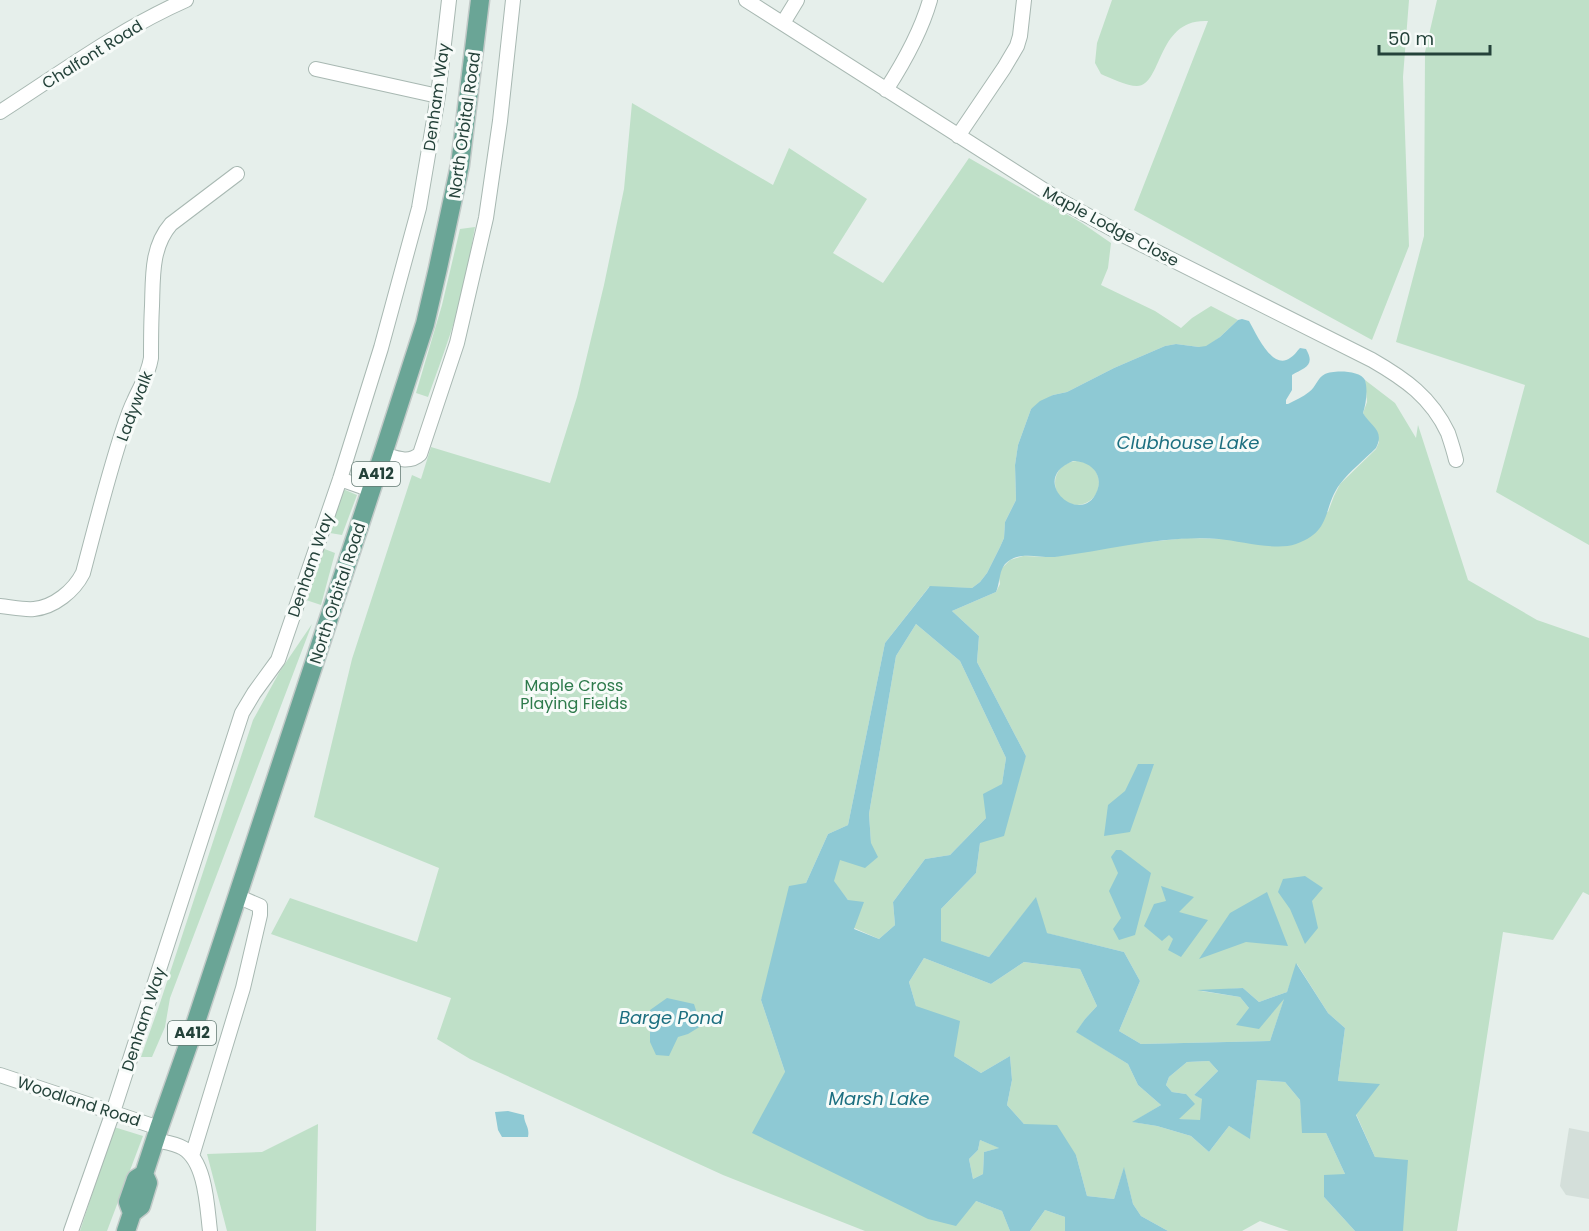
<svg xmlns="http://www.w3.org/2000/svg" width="1589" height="1231" viewBox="0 0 1589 1231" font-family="Poppins,sans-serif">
<rect width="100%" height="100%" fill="#e6efeb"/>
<path fill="#d4dfda" d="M1569,1128L1589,1132V1199L1566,1195L1560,1186Z"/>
<path fill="#bfe0c8" d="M1112,0H1409L1403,77L1409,246L1372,340L1134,210L1208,21C1156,18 1163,85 1137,86C1127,86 1110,78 1101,74L1095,63L1097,43Z
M1437,0H1589V545L1496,492L1525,385L1396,342L1424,236L1425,52Z
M632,103L773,185L789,148L867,199L833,253L883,283L969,158L1082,223L1111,243L1108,268L1101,285L1155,311L1181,328L1192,318L1211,306L1238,320L1220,337L1206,347H1199L1176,344L1165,346L1114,368L1067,392L1053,395L1031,409L1018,445L1015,465L1016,500L1005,522L1004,538L1000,547L987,573L980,582L972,588L929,587L885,643L848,825L828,834L806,883L761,1000L785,1072L976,1201L1002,1211L1010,1231H865L723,1175L470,1059L437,1039L451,998L271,934L290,898L417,942L439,868L314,817L352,659L412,475L421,479L431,447L550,483L577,397L604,285L624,189Z
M475,227C472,242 470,258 467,273C458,315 443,356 428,397L416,393L442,305L460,229Z
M1365,380L1395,403L1416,438L1418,425L1468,580L1537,620L1589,638V895L1583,892L1553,940L1503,932L1457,1231H1403L1375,1157L1356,1114L1338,1081L1345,1028L1328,1013L1297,964L1287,992L1259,1002L1243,988L1201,991L1240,997L1249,1008L1285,997L1270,1041L1141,1044L1119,1031L1140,981L1124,952L1046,933L1036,898L989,957L941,942V909L976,873L980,843L1026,756L977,662L979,636L952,611L996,592L1000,584L999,577L1001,569L1010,560L1023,556L1052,557L1128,544L1187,538L1219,539L1328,512L1334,496L1340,484L1376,449L1379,442L1363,413L1367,402Z
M1055 483a22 22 0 1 1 44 0a22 22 0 1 1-44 0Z
M343,489L357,495L342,535L330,533Z
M322,548L335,553L321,605L306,600Z
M312,624L170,998L165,1027L152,1057H141L160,1003L253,720L280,671Z
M916,624L960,661L1006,758L1002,784L986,818L950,855L925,859L893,902L895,925L879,939L854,928L848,900L833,881L839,859L871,843L869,814L896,656Z
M924,958L991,984L1024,962L1080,969L1097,1006L1085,1019L1077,1032L1128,1064L1138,1085L1161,1105L1133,1122L1157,1126L1191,1136L1209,1152L1229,1126L1250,1138L1257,1080L1285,1082L1300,1100L1303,1133H1326L1345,1174L1324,1197L1355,1231H1289L1260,1221L1242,1231H1168L1141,1216L1133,1204L1124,1168L1114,1199L1087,1196L1076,1155L1024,1124L1007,1105L1012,1080L1010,1056L981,1073L954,1056L916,1006L909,982Z
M1209,1061L1218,1071L1194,1095L1203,1099L1200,1121L1178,1119L1186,1094L1172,1092L1166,1085L1169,1077L1187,1062Z
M318,1124L316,1231H227L207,1154L262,1152Z
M114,1127L143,1136L107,1231H80Z
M980,1140L1000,1148L984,1152L983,1174L973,1179L969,1159L978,1150Z
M1045,1210L1065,1217V1231H1030Z"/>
<path fill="#8ec9d4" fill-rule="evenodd" d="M1242,319L1249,321C1256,333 1272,371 1290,358C1294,356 1297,351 1300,348L1306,349C1316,366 1304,368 1292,375V390L1286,400V404H1288C1295,400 1303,397 1309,392C1316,387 1317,378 1325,374C1333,370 1360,370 1365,380C1368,390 1366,404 1363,413C1371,427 1385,430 1376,448C1364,460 1350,471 1340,484C1322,508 1333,531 1296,544C1275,551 1241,541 1219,539C1163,535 1110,550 1055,557C1041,558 1023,552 1010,560C998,567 1001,581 996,592L952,611L979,636L977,662L1026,756L1004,836L980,843L976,873L941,909V941L989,957L1036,897L1047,933L1124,952L1140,981L1119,1031L1141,1044L1270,1041L1284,999L1259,1029L1236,1025L1249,1008L1240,997L1197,990L1243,988L1259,1002L1287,992L1296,963L1328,1013L1345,1028L1338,1081L1380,1084L1356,1115L1375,1157L1408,1160L1403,1231H1355L1324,1197V1175L1345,1174L1326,1133H1302L1300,1100L1285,1082L1257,1080L1250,1139L1229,1126L1209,1152L1191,1136L1157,1126L1132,1122L1161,1105L1138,1085L1128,1064L1076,1032L1085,1019L1097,1006L1080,969L1024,962L991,984L924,958L909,982L916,1006L960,1021L954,1056L981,1073L1010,1056L1012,1080L1007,1105L1024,1124L1057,1125L1076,1155L1087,1196L1114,1199L1124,1167L1133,1204L1141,1216L1168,1231H1065V1217L1045,1210L1030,1231H1010L1002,1211L976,1201L956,1226L928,1219L752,1133L785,1072L761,1000L789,886L806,883L828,834L848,825L885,643L930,586L972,588L980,582L987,573L1000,547L1004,538L1005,522L1016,500L1015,465L1018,445L1031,409L1040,401L1053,395L1067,392L1114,368L1165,346L1176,344L1199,347L1206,346L1220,337L1238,320ZM1073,461C1090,461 1104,474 1097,491C1082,529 1026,480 1073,461ZM916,624L960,661L1006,758L1002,784L983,794L986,818L950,855L925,859L893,902L895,925L879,939L854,929L864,902L848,900L834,881L840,860L865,868L878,857L871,843L869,814L896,656ZM1209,1061L1218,1071L1194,1095L1202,1099L1200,1120L1179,1119L1195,1104L1186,1094L1172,1092L1166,1085L1169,1077L1187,1062ZM980,1140L999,1148L984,1152L983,1174L973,1179L969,1159L978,1150Z
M1138,764H1154L1130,832L1104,836L1108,805L1125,791Z
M1116,850H1121L1151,873L1135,935L1119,940L1113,929L1121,918L1109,891L1118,873L1111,857Z
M1305,876L1323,888L1312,901L1318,928L1305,944L1290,909L1278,892L1283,879Z
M1161,886L1194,897L1179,912L1208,920L1181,957L1168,950L1173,939L1169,935L1162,941L1144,926L1154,904L1166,901Z
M1267,892L1288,946L1246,942L1199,959L1230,913Z
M667,998L694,1004L701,1026L688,1034L678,1037L669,1056L656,1055L650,1042V1010Z
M508,1111L524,1115C524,1124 530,1127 528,1137H502L498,1130L495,1112Z"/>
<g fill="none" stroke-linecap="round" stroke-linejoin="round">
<g stroke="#a8b8b2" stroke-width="16">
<path id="street" d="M746,0L1061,201L1125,236L1372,360C1405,379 1431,397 1448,433C1451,442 1454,451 1456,460
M783,23L797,0
M316,69L438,96
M886,90C904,62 921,32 930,0
M0,112C61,73 120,29 186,0
M958,136L1004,68L1017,46L1020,36L1024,0
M383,454C396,458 409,464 420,454L457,343L486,218L500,121L513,0
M340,479L371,490
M0,606C11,607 23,610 34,609C54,607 74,591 83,573C96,524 108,475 124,427C127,418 130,409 134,401C141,385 148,376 151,358C151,341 151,323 152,306C153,277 151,247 171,224L237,174
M0,1075L159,1128
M155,1140C164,1142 175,1143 183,1148C206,1162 207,1207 210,1231
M192,1156L243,988L260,915V906L237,896
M71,1231L113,1112L242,713L254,693L278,660L340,479L381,348L419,208L438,96L449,0"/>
</g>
<g stroke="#c2cac8" stroke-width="21">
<path id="primary" d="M132,1213L128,1202L136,1179L144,1174
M126,1231L132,1213L141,1206L148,1183L144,1174L159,1128L190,1040L383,454L425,324L438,268L460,165L480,0"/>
</g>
<use href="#street" stroke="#fff" stroke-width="14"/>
<use href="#primary" stroke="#6aa596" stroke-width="18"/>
</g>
<g text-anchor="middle" stroke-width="6" stroke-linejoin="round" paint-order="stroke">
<g fill="#f7fbf9" stroke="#637a73" stroke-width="1.5">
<rect x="352" y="462" width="48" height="24" rx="4.5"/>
<rect x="168" y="1021" width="48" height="24" rx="4.5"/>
</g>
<g font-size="15" font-weight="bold" fill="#24423a">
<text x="376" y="479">A412</text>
<text x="192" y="1038">A412</text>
</g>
<g font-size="16" fill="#24423a" stroke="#f7fbf9">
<text transform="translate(92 54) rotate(-32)" y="6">Chalfont Road</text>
<text transform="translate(436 97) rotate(-82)" y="6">Denham Way</text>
<text transform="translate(464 125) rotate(-82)" y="6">North Orbital Road</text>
<text transform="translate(1111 226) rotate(28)" y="6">Maple Lodge Close</text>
<text transform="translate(134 406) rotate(-69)" y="6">Ladywalk</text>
<text transform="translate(310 565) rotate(-71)" y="6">Denham Way</text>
<text transform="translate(337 593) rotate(-72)" y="6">North Orbital Road</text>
<text transform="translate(143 1019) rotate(-72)" y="6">Denham Way</text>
<text transform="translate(79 1101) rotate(18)" y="6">Woodland Road</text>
</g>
<g font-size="16" fill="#2d7a4b" stroke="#f7fbf9">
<text x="574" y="691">Maple Cross<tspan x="574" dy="18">Playing Fields</tspan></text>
</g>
<g font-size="18" font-style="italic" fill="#1c6f80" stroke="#f7fbf9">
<text x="1188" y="449">Clubhouse Lake</text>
<text x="671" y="1024">Barge Pond</text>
<text x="879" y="1105">Marsh Lake</text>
</g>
</g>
<path d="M1379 45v9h111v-9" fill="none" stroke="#24423a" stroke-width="3"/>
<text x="1388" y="45" font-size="18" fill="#24423a" stroke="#f7fbf9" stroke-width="4.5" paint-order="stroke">50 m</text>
</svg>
